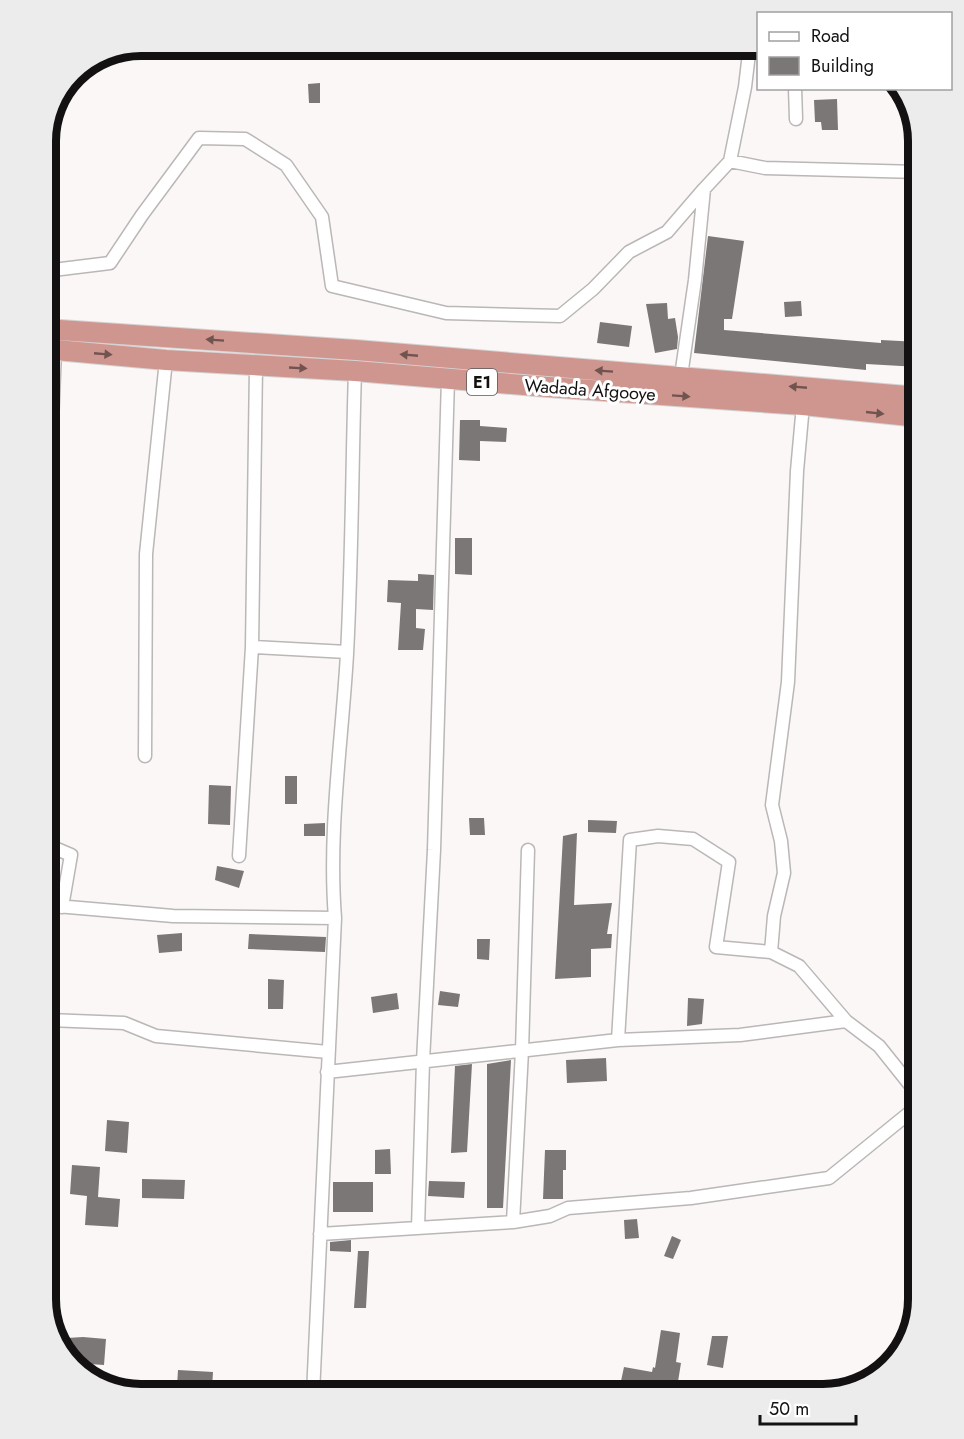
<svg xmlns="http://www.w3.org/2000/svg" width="964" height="1439" viewBox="0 0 964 1439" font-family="Jost,sans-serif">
<rect width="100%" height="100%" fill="#fbf7f7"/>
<path fill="#7b7777" d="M320,83V103H309L308,84Z
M837,99L838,130H822L821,122H815L814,100Z
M708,236L744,241L732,319H724V330L881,343V340L919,342V367L866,364V370L694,353Z
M801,301L802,316L785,317L784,302Z
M667,303L668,319L675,318L678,337L677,349L655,353L646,304Z
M600,322L632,326L629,347L597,343Z
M460,420H480V426L507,428L506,442L480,441V461L459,460Z
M455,538H472V575L455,574Z
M418,574L434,575L433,610L416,609V628L425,629L423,650H398L401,603L387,602L388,580L418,581Z
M285,776H297V804H285Z
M209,785L231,786L230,825L208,824Z
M469,818H484L485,835H470Z
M588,820L617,821L616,833L588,832Z
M325,823V836H304V824Z
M577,833L574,905L612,903L607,934H612L611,948L591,949V977L555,979L563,836Z
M217,866L244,871L239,888L215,880Z
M182,933V951L159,953L157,935Z
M249,934L326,937L325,952L248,949Z
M477,939H490L489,960L477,959Z
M268,979L284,980L283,1009H268Z
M440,991L460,994L458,1007L438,1005Z
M397,993L399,1009L373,1013L371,997Z
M688,998L704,999L702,1024L687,1026Z
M606,1058L607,1081L567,1083L566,1060Z
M511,1060L503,1208H487V1064Z
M472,1064L467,1152L451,1153L455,1066Z
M107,1120L129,1122L127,1153L105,1151Z
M390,1149L391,1174H375V1150Z
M545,1150H566V1170H563V1199H543Z
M72,1165L100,1167L98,1197L120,1199L118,1227L85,1225L87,1196L70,1194Z
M142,1179L185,1180L184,1199L142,1198Z
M429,1181L465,1182L464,1198L428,1196Z
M333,1182H373V1212H333Z
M637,1219L639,1238L625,1239L624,1220Z
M672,1236L681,1240L673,1259L664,1256Z
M351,1240V1252L330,1251V1242Z
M358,1251H369L366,1308H354Z
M661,1330L680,1333L676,1362L681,1363L676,1394H648L650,1385L621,1381L624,1367L652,1372L653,1367L655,1368Z
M712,1336H728L723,1368L707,1365Z
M83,1337L106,1339L104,1365L74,1363L67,1355V1338Z
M178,1370L213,1372L212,1388L177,1386Z"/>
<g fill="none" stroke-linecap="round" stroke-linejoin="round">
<g stroke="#bab7b6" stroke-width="15">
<path id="minor" d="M795,88L796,119
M730,161L765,168L919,172
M45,271L110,263L142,215L199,138L245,139L286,165L322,217L332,286L446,313L560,316L593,289L629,252L667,232L704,189
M681,376L695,280L704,189L730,161L745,87L750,45
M45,595L55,350
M252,647L347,652
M145,756L146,554L166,360
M45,844L71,855L62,907
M239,856L252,647L256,366
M45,905L173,916L335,918
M771,952L774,916L784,873L781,841L772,805L788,682L797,471L803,405
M49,1020L124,1023L156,1036L328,1052
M618,1040L630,840L658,836L693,839L729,862L716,947L771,952L799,966L846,1021L879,1046L919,1096
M327,1072L618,1040L740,1035L846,1021
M513,1222L522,1051L528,850
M418,1228L423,1061L434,850L448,379
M320,1234L513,1222L550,1216L568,1208L691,1198L829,1178L919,1105
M313,1394L335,918C328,831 342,741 347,654C352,560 352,465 355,371"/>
</g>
<g stroke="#d5d4d4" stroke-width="22">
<path id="trunk" d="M45,329L356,350L919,397
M45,349L166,360L355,371L548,387L803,405L919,417"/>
</g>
<use href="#minor" stroke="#fff" stroke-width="12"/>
<use href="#trunk" stroke="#cf9690" stroke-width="20"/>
</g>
<defs><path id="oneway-solid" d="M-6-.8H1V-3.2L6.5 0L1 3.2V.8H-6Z" transform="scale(1.5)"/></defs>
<g fill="#715450">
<use href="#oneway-solid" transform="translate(215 340) rotate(-176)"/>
<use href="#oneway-solid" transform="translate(103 354) rotate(5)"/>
<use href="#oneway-solid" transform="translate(409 355) rotate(-175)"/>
<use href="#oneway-solid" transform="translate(298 368) rotate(3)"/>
<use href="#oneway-solid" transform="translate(604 371) rotate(-176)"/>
<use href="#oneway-solid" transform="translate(798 387) rotate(-175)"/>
<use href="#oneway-solid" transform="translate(681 396) rotate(4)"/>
<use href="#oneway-solid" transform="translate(875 413) rotate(6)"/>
</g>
<g text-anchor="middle" stroke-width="6" stroke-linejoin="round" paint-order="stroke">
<rect fill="#fff" stroke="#5a5858" stroke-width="1.5" x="467" y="369" width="30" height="26" rx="4.5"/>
<g font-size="16" font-weight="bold" fill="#131111">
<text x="482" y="388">E1</text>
</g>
<g font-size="18" fill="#131111" stroke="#fff">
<text transform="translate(590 390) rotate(4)" y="6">Wadada Afgooye</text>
</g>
</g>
<path d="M0 0H964V1439H0ZM141 56H823A85 85 0 0 1 908 141V1299A85 85 0 0 1 823 1384H141A85 85 0 0 1 56 1299V141A85 85 0 0 1 141 56Z" fill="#ececec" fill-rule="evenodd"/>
<path fill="none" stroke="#131111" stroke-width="8" d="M141 56H823A85 85 0 0 1 908 141V1299A85 85 0 0 1 823 1384H141A85 85 0 0 1 56 1299V141A85 85 0 0 1 141 56Z"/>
<rect x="757" y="12" width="195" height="78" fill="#ffffff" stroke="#a1a0a0" stroke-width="1.5"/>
<rect x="769" y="32" width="30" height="9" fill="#ffffff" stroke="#a1a0a0" stroke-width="1.5"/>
<text x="811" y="42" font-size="18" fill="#131111">Road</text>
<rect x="769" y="57" width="30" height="18" fill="#7b7777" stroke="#a1a0a0" stroke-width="1.5"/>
<text x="811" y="72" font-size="18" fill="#131111">Building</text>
<path d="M760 1415v9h96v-9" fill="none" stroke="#131111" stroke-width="3"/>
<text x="769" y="1415" font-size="18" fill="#131111" stroke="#ffffff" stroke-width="4.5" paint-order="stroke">50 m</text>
</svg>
